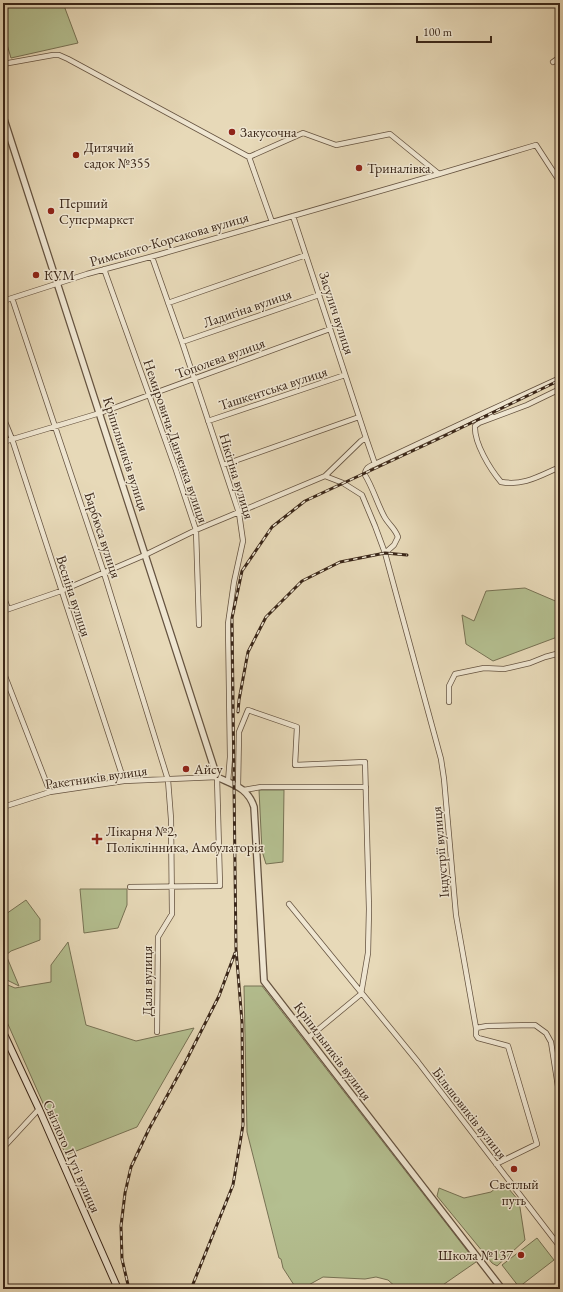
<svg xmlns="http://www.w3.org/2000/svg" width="563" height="1292" viewBox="0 0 563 1292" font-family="'EB Garamond',serif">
<rect width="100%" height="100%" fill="#e7d9b8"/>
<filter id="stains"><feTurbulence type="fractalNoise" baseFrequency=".005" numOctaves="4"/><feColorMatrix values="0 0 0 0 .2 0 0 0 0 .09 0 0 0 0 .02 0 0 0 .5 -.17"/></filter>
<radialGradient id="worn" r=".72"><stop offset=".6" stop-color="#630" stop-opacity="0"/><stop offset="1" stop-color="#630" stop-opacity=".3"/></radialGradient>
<path fill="#b4bf90" stroke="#777254" d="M20,3H63L78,43L11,58L3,31V10Z
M525,588L560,603V636L493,661L466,644L462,615L474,621L486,591Z
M259,790H284L283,862L266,864L262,851Z
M80,889H127V905L118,928L84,933Z
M26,900L40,919V940L11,951L6,955L19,986L3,978V916Z
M68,942L86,1025L136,1041L194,1028L137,1127L66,1155L3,1013V983L15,988L51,982V965Z
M244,986H262L476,1262L437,1289H398L388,1280L376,1277L365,1279L323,1277L305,1287L294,1285L283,1268L281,1259L279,1258L247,1132Z
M503,1182L519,1201L525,1240L497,1266L492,1263L437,1196L439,1188L464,1198L491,1192Z
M537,1238L554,1260L519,1287L502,1265Z"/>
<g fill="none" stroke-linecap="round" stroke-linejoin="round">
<g stroke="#655340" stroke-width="6">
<path id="minor" d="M553,62L560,57
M3,64L53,55H59L68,59L249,157L272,222
M249,157L303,133L336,145L390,134L439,174
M152,257L182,342L239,513L243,541L234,582L228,624L230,757L228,782
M104,269L176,470L196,530L199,625
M12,298L104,573L168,780L171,819L172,914L158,937L157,1032
M3,301L87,274L161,254L439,174L536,145L560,182
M168,303L306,255
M182,342L319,295
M560,389L527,405L479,423L475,426C474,443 490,469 501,482C524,486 539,476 560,467
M486,412L560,378
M3,417L12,439L124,781
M208,421L345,375
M366,438L375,464L486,412L493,417
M3,442L100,413L330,329
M375,464C369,466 365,468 365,475C373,488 377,503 384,516C388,524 395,528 398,537L394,545L385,553
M223,465L359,417
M325,476L343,483L362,495L375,526L385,553L441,759L444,779L456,915L476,1028V1035L478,1038L508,1046L537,1144L496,1164
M3,595L8,609
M3,611L61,591L145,555L196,530L325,476L361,441L366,438L293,216
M3,671L50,792
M449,702V686L455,674L484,668L504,669L530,663L545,657L560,653
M238,787L239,732L248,710L297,727L295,765L365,762L369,909L368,953L361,994L308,1038
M244,790L261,787H366
M3,807L50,792L124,781L217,777L220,886L130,887
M289,904L418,1062L560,1247
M476,1028L487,1026L535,1025L546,1033L551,1042L560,1099
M3,1148L39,1109"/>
</g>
<g stroke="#655340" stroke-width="8">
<path id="tertiary" d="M3,116L217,777C234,785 248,788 254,807L264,981L502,1289"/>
</g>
<g stroke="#3a2618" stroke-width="8">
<path id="secondary" d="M3,1032L39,1109L118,1289"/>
</g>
<use href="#minor" stroke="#efe6d1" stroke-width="4.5"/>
<use href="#tertiary" stroke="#efe6d1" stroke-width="5.5"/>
<use href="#secondary" stroke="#efe6d1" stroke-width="6"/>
<g stroke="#3a2618" stroke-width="3">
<path id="rail" d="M238,712L239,700L248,652L266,617L302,581L340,562L385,553L407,555
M129,1289L122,1259L121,1226L125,1193L131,1167L149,1129L185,1063L219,996L235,953
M191,1289L233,1185L243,1125L242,1022L236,949L232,618L242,571L272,527L305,501L438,439L560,380"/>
</g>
<use href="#rail" stroke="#efe6d1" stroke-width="1.5" stroke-dasharray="4.5" stroke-linecap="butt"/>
</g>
<g fill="#8f2418" stroke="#efe6d1" stroke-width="1.5">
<circle cx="232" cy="132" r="4"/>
<circle cx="76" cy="155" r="4"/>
<circle cx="359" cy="168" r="4"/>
<circle cx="51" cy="211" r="4"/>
<circle cx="36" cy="275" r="4"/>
<circle cx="186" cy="769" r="4"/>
<path d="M95 833h4v4h4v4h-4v4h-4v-4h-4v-4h4z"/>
<circle cx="514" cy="1169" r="4"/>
<circle cx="521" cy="1255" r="4"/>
</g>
<g text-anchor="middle" stroke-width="3" stroke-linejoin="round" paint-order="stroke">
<g font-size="14" fill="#3a2618" stroke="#efe6d1" text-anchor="start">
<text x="240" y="137">Закусочна</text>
<text x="84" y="152">Дитячий<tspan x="84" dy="16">садок №355</tspan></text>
<text x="367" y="173">Триналівка</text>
<text x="59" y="208">Перший<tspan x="59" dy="16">Супермаркет</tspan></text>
<text x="44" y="280">КУМ</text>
<text x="194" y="774">Айсу</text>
<text x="106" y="836">Лікарня №2,<tspan x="106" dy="16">Поліклінника, Амбулаторія</tspan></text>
<text x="514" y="1189" text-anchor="middle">Светлый<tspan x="514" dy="16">путь</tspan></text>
<text x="513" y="1260" text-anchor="end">Школа №137</text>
</g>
<g font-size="14" fill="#3a2618" stroke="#efe6d1">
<text transform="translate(169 239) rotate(-16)" y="5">Римського-Корсакова вулиця</text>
<text transform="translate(247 308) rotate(-19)" y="5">Ладигіна вулиця</text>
<text transform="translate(337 313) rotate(72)" y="5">Засулич вулиця</text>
<text transform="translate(220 358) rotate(-20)" y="5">Тополєва вулиця</text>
<text transform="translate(273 388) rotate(-18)" y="5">Ташкентська вулиця</text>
<text transform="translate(176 441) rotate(71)" y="5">Немировича-Данченка вулиця</text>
<text transform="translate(126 454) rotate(72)" y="5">Кріпильників вулиця</text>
<text transform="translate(237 476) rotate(73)" y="5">Нікітіна вулиця</text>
<text transform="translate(103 535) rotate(72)" y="5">Барбюса вулиця</text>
<text transform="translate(74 596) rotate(72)" y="5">Весніна вулиця</text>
<text transform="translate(96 777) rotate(-8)" y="5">Ракетників вулиця</text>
<text transform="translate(440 852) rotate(-95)" y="5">Індустрії вулиця</text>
<text transform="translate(147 981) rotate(-90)" y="5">Даля вулиця</text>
<text transform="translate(333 1051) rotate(53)" y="5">Кріпильників вулиця</text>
<text transform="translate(470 1113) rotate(52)" y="5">Більшовиків вулиця</text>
<text transform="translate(72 1156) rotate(66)" y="5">Світлого Путі вулиця</text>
</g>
</g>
<rect width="563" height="1292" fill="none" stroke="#e7d9b8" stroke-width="16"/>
<rect x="4" y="4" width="555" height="1284" fill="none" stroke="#3a2618" stroke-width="2"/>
<rect x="8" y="8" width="547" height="1276" fill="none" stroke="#3a2618"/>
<path d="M417 36v6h74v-6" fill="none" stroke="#3a2618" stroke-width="2"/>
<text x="423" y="36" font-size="12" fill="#3a2618" stroke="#efe6d1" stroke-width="3" paint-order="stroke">100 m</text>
<rect width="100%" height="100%" filter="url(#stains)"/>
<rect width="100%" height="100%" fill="url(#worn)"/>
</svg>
